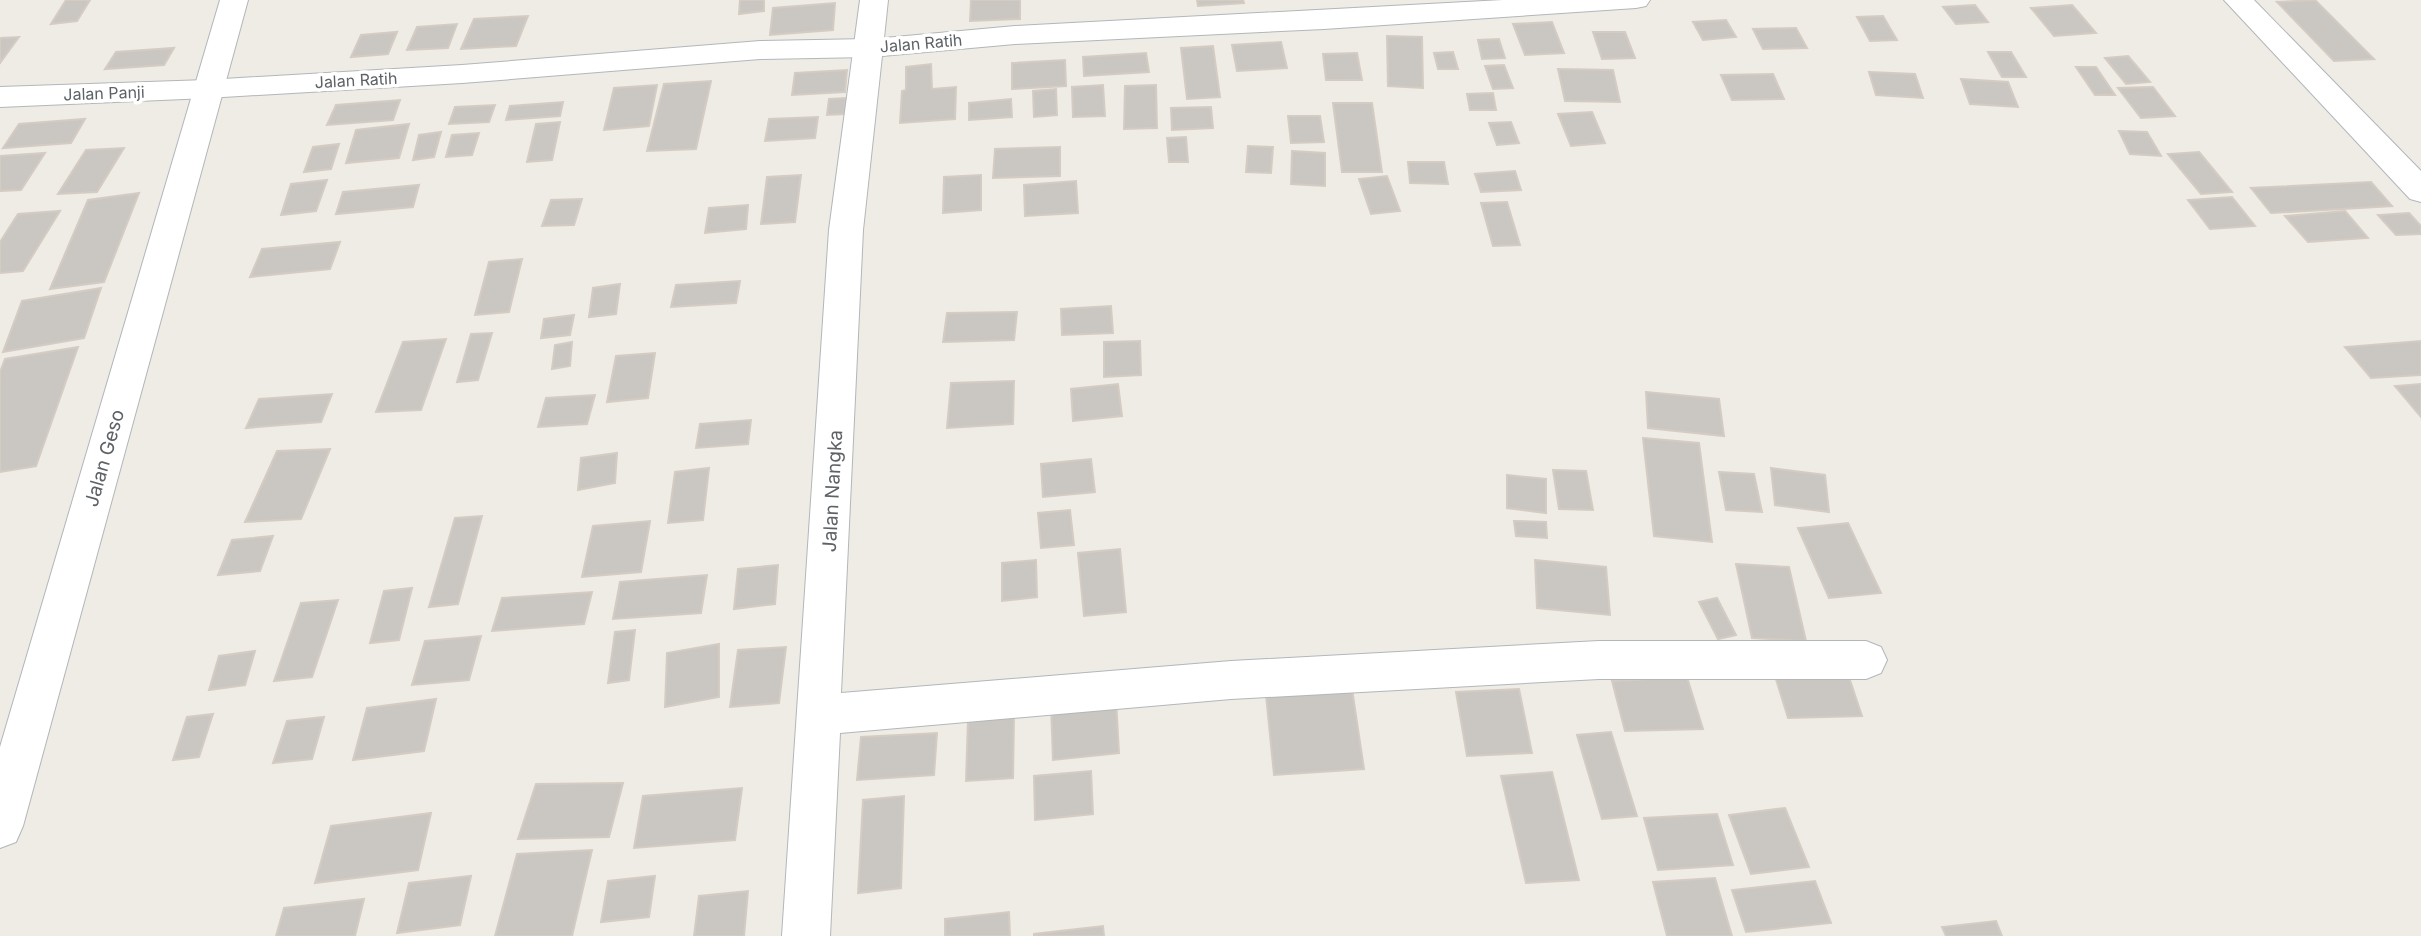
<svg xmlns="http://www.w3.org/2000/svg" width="2421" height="936" viewBox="0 0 2421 936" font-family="Inter,sans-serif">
<rect width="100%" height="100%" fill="#efebe5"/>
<path fill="#cac6c1" stroke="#d4ccc3" stroke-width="2" d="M66,0H90L77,21L51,24Z
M740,0H764V11L739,14Z
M971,0H1020V19L970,21Z
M1197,0H1243L1244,3L1198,6Z
M2315,0L2374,59L2334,61L2277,2Z
M835,3L833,30L770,35L773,8Z
M1975,5L1988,22L1956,24L1943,7Z
M2072,5L2096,33L2054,36L2031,8Z
M528,16L516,46L461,49L474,19Z
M1883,16L1897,40L1870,41L1857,17Z
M1726,20L1736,37L1703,40L1693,22Z
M1552,22L1564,53L1525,55L1513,24Z
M457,24L448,48L407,50L417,27Z
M1796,28L1807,48L1763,49L1753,29Z
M397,32L388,54L351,57L361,35Z
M1593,32H1625L1635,58L1602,59Z
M1387,36L1422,37L1423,88L1388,86Z
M19,37L0,63V38Z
M1499,39L1505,58L1482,59L1478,40Z
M1281,42L1287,68L1237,71L1232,45Z
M1213,46L1220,97L1187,99L1181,48Z
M174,48L164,65L105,69L116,52Z
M1453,52L1458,69H1438L1434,53Z
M1988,52H2011L2026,77H2002Z
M1146,53L1149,72L1084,76L1083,57Z
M1357,53L1362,80H1326L1323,54Z
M2128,56L2150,82L2126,84L2105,58Z
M1065,60L1066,86L1012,89V63Z
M931,64L932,89L956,87L955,119L900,123L902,91L906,90V67Z
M1504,65L1513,88L1493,89L1485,66Z
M2076,67H2096L2115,95H2095Z
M1558,69L1613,70L1620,102L1565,101Z
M847,70L845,92L792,95L795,73Z
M1869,72L1915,74L1923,98L1876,95Z
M1773,74L1784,99L1732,100L1721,75Z
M1961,79L2008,82L2018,107L1970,104Z
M711,81L696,149L647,151L664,84Z
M657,85L649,126L604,130L614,88Z
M1103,85L1105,116L1073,117L1072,87Z
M1156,85L1157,128L1124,129L1125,86Z
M2153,87L2175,116L2141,118L2118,88Z
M1056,89L1057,115L1034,117L1033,91Z
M1493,93L1496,110H1470L1467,94Z
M846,98L844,114L827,115L829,99Z
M1011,99L1012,117L969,120V103Z
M400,100L393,120L327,125L336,105Z
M563,102L560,116L506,120L510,106Z
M1333,103H1372L1382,172H1342Z
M495,105L489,122L449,124L455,107Z
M1211,107L1213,128L1172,130L1171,108Z
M1592,112L1605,143L1571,146L1558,114Z
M1288,116H1320L1324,142L1291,143Z
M818,117L815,138L765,141L769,119Z
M85,119L71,143L3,148L19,124Z
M560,122L552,160L527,162L536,124Z
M1511,122L1519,143L1497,145L1489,123Z
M409,124L399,158L346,163L356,130Z
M2119,131L2147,132L2161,156L2130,154Z
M441,132L434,157L413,160L419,135Z
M479,133L472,155L446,157L452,135Z
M1186,137L1188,162H1169L1167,138Z
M339,144L331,169L304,172L313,147Z
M1248,146L1273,147L1271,173L1246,172Z
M1060,147V176L993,178L995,149Z
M124,148L97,192L58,194L86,150Z
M1292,151L1325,153V186L1291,184Z
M2199,152L2232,192L2201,194L2168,154Z
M45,153L21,190L0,191V156Z
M1408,162H1444L1448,184L1410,183Z
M1515,171L1521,190L1481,192L1475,174Z
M801,175L795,222L761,224L767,177Z
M981,175V210L943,213L944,177Z
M1387,176L1400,211L1371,214L1359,179Z
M327,180L316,211L281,215L291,184Z
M1076,181L1078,213L1025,216L1024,185Z
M2371,182L2392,206L2271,213L2251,188Z
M419,185L413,207L336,214L343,192Z
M139,193L104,282L50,289L88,200Z
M2232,197L2255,226L2210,229L2188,200Z
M582,199L574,225L542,226L551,200Z
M1507,202L1520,245L1493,246L1481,203Z
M748,205L746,229L705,233L709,208Z
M60,211L23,271L0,273V242L18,214Z
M2345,211L2368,238L2308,242L2285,216Z
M2409,213L2421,226V234L2396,235L2378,215Z
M340,242L330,269L250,277L262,249Z
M522,259L509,312L475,315L489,262Z
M740,281L736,303L671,307L676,285Z
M620,284L616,314L589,317L593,288Z
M101,288L84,338L3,352L22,301Z
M1111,306L1113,333L1062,335L1061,309Z
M1017,312L1014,340L943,342L947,313Z
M574,315L570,335L541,338L544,319Z
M492,333L478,380L457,382L471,334Z
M446,339L421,410L376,412L403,342Z
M1140,341L1141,375L1104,377V342Z
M2421,341V375L2371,378L2345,347Z
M572,342L570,366L552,369L555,345Z
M78,347L36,466L0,472V372L5,359Z
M655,353L648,398L607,402L616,356Z
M1014,381L1013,424L947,428L951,383Z
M1118,384L1122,416L1073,421L1071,389Z
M2421,384V417L2395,386Z
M1646,392L1719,399L1724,436L1648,428Z
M332,394L321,422L246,428L259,399Z
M595,395L587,424L538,427L546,398Z
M751,420L748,444L696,448L700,424Z
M1643,438L1699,443L1712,542L1654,536Z
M330,449L301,519L245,522L277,451Z
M617,453L615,483L578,490L581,458Z
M1091,459L1095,492L1043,497L1041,464Z
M709,468L703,520L668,523L675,472Z
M1771,468L1825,475L1829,512L1775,505Z
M1553,470L1586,471L1593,510L1559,509Z
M1719,472L1754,474L1762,512L1726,510Z
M1507,475L1546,479V513L1507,508Z
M1070,510L1074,545L1041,548L1038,513Z
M482,516L458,604L429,607L455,518Z
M650,521L641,572L582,577L593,526Z
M1514,521L1546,522L1547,538L1516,536Z
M1848,523L1881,593L1829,598L1798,528Z
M273,536L260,571L218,575L232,540Z
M1120,549L1126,612L1084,616L1078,553Z
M1036,560L1037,597L1002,601V563Z
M1535,560L1606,567L1610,615L1537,608Z
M1736,564L1789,567L1806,641L1752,638Z
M778,565L775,604L734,609L738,569Z
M707,575L701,613L613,619L620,582Z
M412,588L399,640L370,643L384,591Z
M592,592L584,624L492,631L502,598Z
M1717,598L1736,635L1718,639L1699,602Z
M338,600L312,677L274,681L301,603Z
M635,630L629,680L608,683L615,632Z
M481,636L469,680L412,685L425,641Z
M719,644V697L665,707L667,653Z
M786,647L779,703L730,707L738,650Z
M255,651L245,685L209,690L219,656Z
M1848,674L1862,716L1788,718L1775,676Z
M1687,677L1703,729L1625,731L1612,681Z
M1352,689L1364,769L1274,775L1266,695Z
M1519,689L1532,753L1467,756L1456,692Z
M436,699L424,751L353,760L367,708Z
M1116,699L1119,753L1053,760L1051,705Z
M213,714L199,757L173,760L187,717Z
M324,717L312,759L273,763L287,721Z
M1014,717L1013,778L966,781L968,720Z
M1611,732L1637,816L1602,819L1577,735Z
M937,733L934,775L857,780L861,737Z
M1091,771L1093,814L1035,820L1034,776Z
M1552,772L1579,880L1526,883L1501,776Z
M623,783L609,837L518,839L536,784Z
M742,788L735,840L634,848L643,796Z
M904,796L901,888L858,893L863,800Z
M1785,808L1809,867L1751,874L1729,815Z
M431,813L418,870L315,883L331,826Z
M1717,814L1733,865L1658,870L1644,818Z
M592,850L572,936H495L517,854Z
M471,876L460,925L397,933L409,883Z
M655,876L649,917L601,922L608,881Z
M1715,878L1732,936H1667L1653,882Z
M1815,881L1831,923L1746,932L1732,890Z
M748,891L744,936H694L699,896Z
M364,899L355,936H276L284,908Z
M1009,912L1010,936H945V919Z
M1996,921L2002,936H1946L1942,927Z
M1103,926L1104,936H1034V934Z"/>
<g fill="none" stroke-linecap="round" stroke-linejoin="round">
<g stroke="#b2b7ba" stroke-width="2">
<path id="minor" d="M860,0H888L884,38L1015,26L1503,0H1650L1646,6L1636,8L1324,29L1015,44L882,56L863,230L841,693L1231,661L1599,641H1866L1881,647L1887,660L1881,673L1866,679H1599L1231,699L840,733L830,936H782L829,230Z
M2224,0H2254L2421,171V202L2410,199Z
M207,80L218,82L222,89L218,96L207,98L0,107V87Z"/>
</g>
<g stroke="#b2b7ba" stroke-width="2">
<path id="tertiary" d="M869,39L879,42L884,48L879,54L869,57L760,59L462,83L207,98L196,96L192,89L196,82L207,80L462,65L760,41Z"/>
</g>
<g stroke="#b1b6ba" stroke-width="2">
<path id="secondary" d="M220,0H248L23,826L16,842L0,848V747Z"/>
</g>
<use href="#minor" fill="#fff" fill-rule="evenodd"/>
<use href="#tertiary" fill="#fff" fill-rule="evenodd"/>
<use href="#secondary" fill="#fff" fill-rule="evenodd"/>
</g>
<g text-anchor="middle" stroke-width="7" stroke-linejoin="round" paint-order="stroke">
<g font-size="16" fill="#5d6266" stroke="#fff">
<text transform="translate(921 43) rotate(-5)" y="6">Jalan Ratih</text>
<text transform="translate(356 80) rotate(-3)" y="6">Jalan Ratih</text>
<text transform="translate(104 93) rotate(-2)" y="6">Jalan Panji</text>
</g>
<g font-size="19" fill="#5d6266" stroke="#fff">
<text transform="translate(104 458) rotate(-74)" y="7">Jalan Geso</text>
<text transform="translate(832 491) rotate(-87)" y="7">Jalan Nangka</text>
</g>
</g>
</svg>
